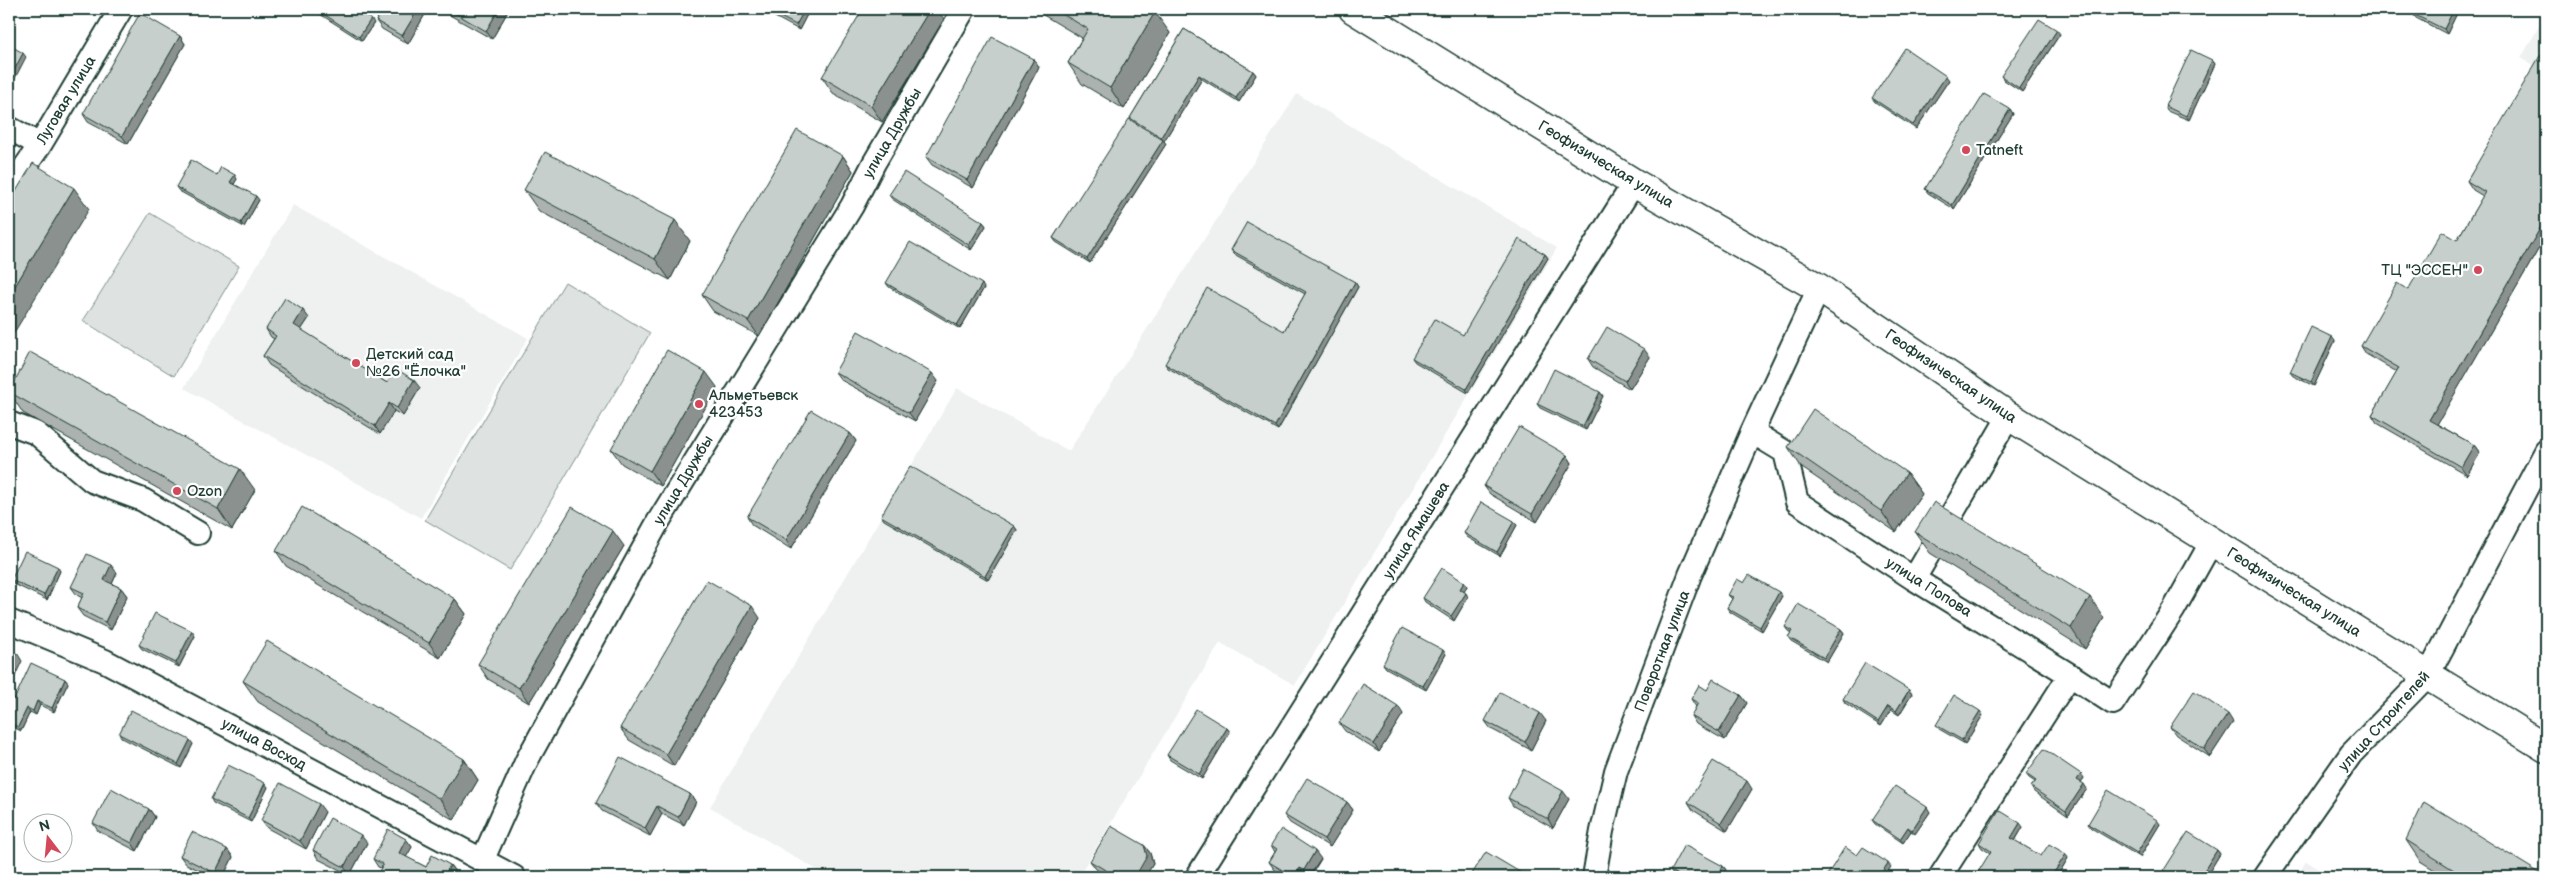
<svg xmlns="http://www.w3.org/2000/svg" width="2555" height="886" viewBox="0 0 2555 886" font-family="'Balsamiq Sans',sans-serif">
<rect width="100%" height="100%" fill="#fff"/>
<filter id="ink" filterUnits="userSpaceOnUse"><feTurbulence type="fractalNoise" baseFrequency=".02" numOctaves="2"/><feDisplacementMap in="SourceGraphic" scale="10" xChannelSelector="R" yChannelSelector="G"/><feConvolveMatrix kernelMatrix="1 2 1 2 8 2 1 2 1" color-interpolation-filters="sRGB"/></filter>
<g filter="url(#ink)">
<path fill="#eef1f0" d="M2546,14V73L2521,58Z
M1297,94L1557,248L1295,685L1220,643L1078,877H829L710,807L957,388L1069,451Z
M293,205L528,338L421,518L184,388Z
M2306,861L2332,877H2297Z"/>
<path fill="#dee3e2" stroke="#7e908b" d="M150,213L239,266L174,376L83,321Z
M565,282L650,333L510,570L425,520Z"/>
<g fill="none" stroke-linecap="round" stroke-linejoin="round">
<g stroke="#1f3d34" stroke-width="26">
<path id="minor" d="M9,128L40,145
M9,190L40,145L121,9
M1819,288L1752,432L1785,452L1797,502L1914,579L2070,675L1940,877
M9,423L36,433L92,481L143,500L198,533
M1914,579L2009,416
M9,621L105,661L514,877
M2070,675L2113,703L2174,609L2212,541
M483,859L527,760L658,522L852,206L874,163L964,9
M1197,877L1634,183
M1594,877L1602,831L1616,771L1690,575L1752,432
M2265,877L2351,754L2428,675L2546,451"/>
</g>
<g stroke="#1f3d34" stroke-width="31">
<path id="major" d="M1353,9L1634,183L1819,288L2009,416L2546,748"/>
</g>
<use href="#minor" stroke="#fff" stroke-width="22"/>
<use href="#major" stroke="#fff" stroke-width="28"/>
</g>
<path fill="#abb2af" stroke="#1f3d34" d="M312,9H355L374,23L362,41Z
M383,9H428L408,44L382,29L376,21Z
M439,9H505L507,13L492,39Z
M760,9H810L799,30Z
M1033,9H1149L1170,33L1124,109L1082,84L1068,63L1082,38Z
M2415,9H2459L2447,34L2416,18L2413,14Z
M944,19L882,122L833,93L822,77Z
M1184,29L1253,71L1256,75L1239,102L1202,79L1164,141L1166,144L1090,263L1056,242L1053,238L1131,120L1130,118Z
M2060,34L2022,92L2004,80L2001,76Z
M180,36L185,44L128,144L88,122L83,114Z
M2546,57V236L2437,424L2474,445L2480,453L2467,475L2377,423L2372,415L2397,372L2366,354L2361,346L2457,240L2483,196L2473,190L2467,181Z
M1034,59L1039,67L973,188L932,165L926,157Z
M2212,60L2215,64L2189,120L2167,111L2165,106Z
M1949,80L1916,129L1875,102L1872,98Z
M2010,109L2013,114L1954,209L1928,193L1925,189Z
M843,156L853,171L759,336L713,311L702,295Z
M217,175L237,179L234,184L259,200L244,227L179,191L176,187Z
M524,190L690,241L670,280L539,211Z
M889,195L983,222L986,226L971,250L892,199Z
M1231,250L1355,282L1358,287L1278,430L1168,368L1165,364L1284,331L1305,294L1234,254Z
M1545,254L1548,258L1468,393L1415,362L1412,358L1463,335Z
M886,283L984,288L960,329L889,287Z
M309,318L301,330L387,383L420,388L403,416L394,411L380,434L269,365L263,356L274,339L271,337L266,329Z
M2335,341L2314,386L2293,376L2290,372Z
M1650,357L1630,389L1593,367L1588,359Z
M835,372L938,381L915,421L841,380Z
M717,387L661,486L622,464L611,449Z
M9,392L255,490L232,530L23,413Z
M1600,392L1603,396L1586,430L1540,408L1537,404Z
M850,433L856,441L791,549L752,525L747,517Z
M1788,447L1907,473L1922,494L1896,532L1802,468Z
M1567,455L1572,463L1537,522L1490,494L1484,486Z
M881,516L1014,526L1017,530L988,580L884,520Z
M1514,521L1517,525L1500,556L1467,537L1464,533Z
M1915,532L2104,618L2085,649L1930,553Z
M624,546L529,703L488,679L478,664Z
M276,551L455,599L466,614L440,658L286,566Z
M60,571L47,600L14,584L11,580Z
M117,573L112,584L121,588L127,596L111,630L83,616L77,608L82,598L77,595L71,587Z
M1744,583L1782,596L1762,631L1730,612L1727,608L1732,599L1728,595Z
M1467,586L1464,592L1468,597L1454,621L1425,602L1423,598Z
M760,618L674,766L629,740L620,728Z
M1785,627L1841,629L1844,633L1827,662L1791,641L1788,637L1791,633L1788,631Z
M195,636L179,667L142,649L139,645Z
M1446,654L1426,690L1386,668L1383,664Z
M65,679L68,683L54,712L40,705L36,715L30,712L21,731L9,725V697L14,700Z
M243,681L464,759L478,780L454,820L258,702Z
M1707,690L1741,695L1747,703L1725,740L1696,724L1691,716L1696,707L1691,699Z
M1909,690L1912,694L1899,715L1891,710L1881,726L1845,703L1843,699Z
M1403,714L1379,752L1345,731L1339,723Z
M1983,715L1965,744L1939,729L1936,725Z
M1485,721H1546L1531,750L1491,729Z
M2233,722L2210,757L2176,735L2170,727Z
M1227,728L1230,732L1202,779L1170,760L1167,755Z
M119,734L193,744L181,768L122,738Z
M2026,774H2081L2084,778L2081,782L2087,789L2068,816L2034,792L2031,787L2035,782L2029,778Z
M268,787L251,822L213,803L211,799Z
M1752,789L1727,831L1693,810L1688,802Z
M690,794L696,802L684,825L662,814L650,836L602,811L596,803Z
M1508,798L1569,799L1553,828L1513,806Z
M1347,802L1353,810L1330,847L1290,823L1284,815Z
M149,809L155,817L137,851L98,831L93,823Z
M325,812L306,849L267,828L261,820Z
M1930,812L1915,834L1911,831L1903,843L1875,824L1872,820Z
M2088,824H2160L2140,857L2091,828Z
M2023,827L2015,841L2041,856L2068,858L2057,877H2041L1990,853L1982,848L1979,843Z
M406,839L412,847L406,857L426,867L450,865L456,873L381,868L378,867L373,859Z
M2406,840L2546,877H2446L2420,861Z
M367,843L350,875L318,859L313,850Z
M1144,845L1150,853L1153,864L1145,877H1109L1096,869L1090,861Z
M1271,845L1321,859L1310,877L1306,876L1305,877H1287L1275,870L1269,862L1275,852Z
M227,849L233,857L223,877H213L186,864L180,856Z
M2217,850L2220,854L2206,877H2171L2167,875L2164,870Z
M1723,866L1726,870L1722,877H1678L1673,875L1670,871Z"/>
<path fill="#8b918f" stroke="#1f3d34" d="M418,9H428L408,44L402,36Z
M499,9H505L507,13L492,39L486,31Z
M805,9H810L799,30L796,25Z
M930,9H937L944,19L882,122L871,106Z
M2454,9H2459L2447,34L2444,29Z
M1155,12L1170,33L1124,109L1110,88Z
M371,19L374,23L362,41L359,37Z
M2057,30L2060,34L2022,92L2019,88Z
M180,36L185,44L128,144L122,136Z
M23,53L26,57L11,86L9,84V80Z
M1034,59L1039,67L973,188L967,180Z
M2212,60L2215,64L2189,120L2186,116Z
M1253,71L1256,75L1239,102L1236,98Z
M1199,75L1202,79L1164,141L1166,144L1090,263L1087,259L1163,140L1161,137Z
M1946,76L1949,80L1916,129L1913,125Z
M2010,109L2013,114L1954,209L1952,205Z
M843,156L853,171L759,336L748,321Z
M235,175L237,179L233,186L230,182Z
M74,188L89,209L9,341V296Z
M256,196L259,200L244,227L241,223Z
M675,220L690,241L670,280L655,259Z
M983,222L986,226L971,250L969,245Z
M2542,225L2546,231V236L2435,428L2429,420Z
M1545,254L1548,258L1468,393L1466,389Z
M1355,282L1358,287L1278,430L1275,426Z
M982,284L984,288L960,329L957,325Z
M303,310L309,318L299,333L294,325Z
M2332,337L2335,341L2314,386L2311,382Z
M1644,349L1650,357L1630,389L1625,381Z
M706,372L717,387L661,486L650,471Z
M932,373L938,381L915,421L909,413Z
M414,380L420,388L403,416L397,408Z
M1600,392L1603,396L1586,430L1583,426Z
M389,403L394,411L380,434L375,426Z
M850,433L856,441L791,549L786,540Z
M2474,445L2480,453L2467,475L2461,467Z
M1567,455L1572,463L1537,522L1532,514Z
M240,469L255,490L232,530L218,509Z
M1907,473L1922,494L1896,532L1881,511Z
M1514,521L1517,525L1500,556L1497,552Z
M1014,526L1017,530L988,580L985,576Z
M613,531L624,546L529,703L519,688Z
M111,565L117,573L110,588L104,580Z
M58,567L60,571L47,600L44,595Z
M1464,582L1467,586L1463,594L1460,589Z
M121,588L127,596L111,630L105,622Z
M1779,592L1782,596L1762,631L1760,627Z
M1466,593L1468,597L1454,621L1451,616Z
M2090,597L2104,618L2085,649L2071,628Z
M455,599L466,614L440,658L429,643Z
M752,606L760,618L674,766L666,754Z
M1841,629L1844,633L1827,662L1824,658Z
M192,631L195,636L179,667L176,663Z
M1443,650L1446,654L1426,690L1423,686Z
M17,653L22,661L9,689V669Z
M65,679L68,683L54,712L52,708Z
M1909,690L1912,694L1899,715L1896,711Z
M1741,695L1747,703L1725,740L1719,732Z
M37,701L40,705L36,715L33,711Z
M1398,706L1403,714L1379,752L1374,744Z
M1888,706L1891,710L1881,726L1878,722Z
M27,708L30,712L21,731L18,727Z
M1980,711L1983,715L1965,744L1962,740Z
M1540,713L1546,721L1531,750L1525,742Z
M2228,714L2233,722L2210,757L2204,749Z
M1227,728L1230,732L1202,779L1199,774Z
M190,740L193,744L181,768L178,764Z
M464,759L478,780L454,820L440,799Z
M2081,774L2084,778L2080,784L2077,780Z
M1747,781L1752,789L1727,831L1721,823Z
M265,783L268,787L251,822L248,818Z
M2084,784L2087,789L2068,816L2066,811Z
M1563,791L1569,799L1553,828L1548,819Z
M690,794L696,802L684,825L678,817Z
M1347,802L1353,810L1330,847L1324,839Z
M319,804L325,812L306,849L300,841Z
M657,806L662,814L650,836L645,828Z
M1927,807L1930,812L1915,834L1912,830Z
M149,809L155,817L137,851L132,843Z
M2157,820L2160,824L2140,857L2137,853Z
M2020,823L2023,827L2014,842L2011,838Z
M1908,827L1911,831L1903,843L1900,839Z
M361,835L367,843L350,875L344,867Z
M406,839L412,847L404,861L399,853Z
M1144,845L1150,853L1153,864L1145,877H1135Z
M227,849L233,857L223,877H218L215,873Z
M2217,850L2220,854L2206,877H2200Z
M1315,851L1321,859L1309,877L1304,870Z
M2066,854L2068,858L2057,877H2051Z
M1888,863L1891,867L1884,877H1879Z
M450,865L456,873L454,877H444Z
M1723,866L1726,870L1722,877H1717Z
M1300,868L1306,876L1305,877H1294Z
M2036,872L2039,876V877H2033Z"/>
<path fill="#c7cfcc" stroke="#1f3d34" d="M316,9H355L371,19L359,37Z
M383,9H418L402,36L376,21Z
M448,9H499L486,31Z
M765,9H805L796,25Z
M863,9H930L871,106L822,77Z
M1054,9H1149L1155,12L1110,88L1068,63L1088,29Z
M2415,9H2454L2444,29L2413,14Z
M140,13L180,36L122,136L83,114Z
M2039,19L2057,30L2019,88L2001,76Z
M1184,29L1253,71L1236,98L1199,75L1161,137L1130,118Z
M992,37L1034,59L967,180L926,157Z
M9,45L23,53L9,80Z
M1905,48L1946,76L1913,125L1872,98Z
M2191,50L2212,60L2186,116L2165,106Z
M2541,54L2546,57V227L2542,225L2429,420L2474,445L2461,467L2372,415L2399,368L2361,346L2397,283L2408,290L2442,231L2457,240L2485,192L2467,181Z
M1984,94L2010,109L1952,205L1925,189Z
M1129,119L1163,140L1087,259L1053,238Z
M797,130L843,156L748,321L702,295Z
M545,152L675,220L655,259L524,190Z
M191,160L217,175L221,167L235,175L230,182L256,196L241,223L176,187Z
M33,163L74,188L9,296V203Z
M904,172L983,222L969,245L889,195Z
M1247,222L1355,282L1275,426L1165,364L1207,288L1284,331L1306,292L1231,250Z
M1519,239L1545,254L1466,389L1412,358L1435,319L1463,335Z
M910,242L982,284L957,325L886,283Z
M285,298L303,310L294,325L387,383L396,369L414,380L397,408L389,403L375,426L263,356L276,336L266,329Z
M1607,327L1644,349L1625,381L1588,359Z
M2311,327L2332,337L2311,382L2290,372Z
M858,331L932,373L909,413L835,372Z
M667,350L706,372L650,471L611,449Z
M30,352L240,469L218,509L9,392Z
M1554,369L1600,392L1583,426L1537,404Z
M1813,409L1907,473L1881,511L1788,447Z
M811,410L850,433L786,540L747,517Z
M1519,427L1567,455L1532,514L1484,486Z
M910,466L1014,526L985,576L881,516Z
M1481,502L1514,521L1497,552L1464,533Z
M1934,502L2090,597L2071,628L1915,532Z
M302,507L455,599L429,643L276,551Z
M572,507L613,531L519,688L478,664Z
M25,551L58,567L44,595L11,580Z
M87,554L111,565L104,580L121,588L105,622L77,608L84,593L71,587Z
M1442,568L1464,582L1460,589L1466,593L1451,616L1423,598Z
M1749,575L1779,592L1760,627L1727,608L1733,597L1728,595L1737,579L1744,583Z
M707,580L752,606L666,754L620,728Z
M1798,604L1841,629L1824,658L1788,637L1792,631L1785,627Z
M155,613L192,631L176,663L139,645Z
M1402,628L1443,650L1423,686L1383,664Z
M267,641L464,759L440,799L243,681Z
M9,649L17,653L9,669Z
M31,663L65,679L52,708L37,701L33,711L27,708L18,727L9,722V697L14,700Z
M1865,663L1909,690L1896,711L1888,706L1878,722L1843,699Z
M1713,679L1741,695L1719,732L1691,716L1698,703L1691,699L1699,685L1707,690Z
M1363,684L1398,706L1374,744L1339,723Z
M2194,691L2228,714L2204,749L2170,727Z
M1500,692L1540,713L1525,742L1485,721Z
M1954,695L1980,711L1962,740L1936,725Z
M1196,709L1227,728L1199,774L1167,755Z
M131,710L190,740L178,764L119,734Z
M2044,749L2081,774L2077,780L2084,784L2066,811L2031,787L2036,781L2026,774Z
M620,757L690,794L678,817L657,806L645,828L596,803Z
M1713,761L1747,781L1721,823L1688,802Z
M228,765L265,783L248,818L211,799Z
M1523,769L1563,791L1548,819L1508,798Z
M1307,778L1347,802L1324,839L1284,815Z
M280,783L319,804L300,841L261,820Z
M1895,786L1927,807L1912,830L1908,827L1900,839L1872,820Z
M111,788L149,809L132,843L93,823Z
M2108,790L2157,820L2137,853L2088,824Z
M2424,802L2546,877H2465L2406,840Z
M1999,810L2020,823L2011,838L2041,856L2049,844L2066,854L2051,877H2044L2036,872L2033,877H1975L1991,851L1979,843Z
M330,818L361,835L344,867L313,850Z
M1111,826L1144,845L1147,856L1135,877H1117L1090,861Z
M388,829L406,839L399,853L426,867L432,855L450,865L444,877H376L383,864L373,859Z
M1281,829L1315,851L1304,870L1300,868L1294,877L1269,862L1277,849L1271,845Z
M192,832L227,849L215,873L180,856Z
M2188,832L2217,850L2200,877H2175L2164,870Z
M1684,845L1723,866L1717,877H1682L1670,871Z
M1845,847L1857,855L1863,847L1888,863L1879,877H1826Z
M1486,852L1523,874L1521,877H1470Z
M709,874L715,877H707Z"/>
</g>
<g fill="#d1495b" stroke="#fff" stroke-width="2">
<circle cx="1966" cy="150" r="5"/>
<circle cx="2478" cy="270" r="5"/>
<circle cx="356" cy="363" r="5"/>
<circle cx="699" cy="404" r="5"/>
<circle cx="177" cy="491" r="5"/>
</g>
<g text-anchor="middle" stroke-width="4.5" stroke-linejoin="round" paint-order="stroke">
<g font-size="15" fill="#1f3d34" stroke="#fff">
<text transform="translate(66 100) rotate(-59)" y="5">Луговая улица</text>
<text transform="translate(892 133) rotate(-60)" y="5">улица Дружбы</text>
<text transform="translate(1606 164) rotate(31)" y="5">Геофизическая улица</text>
<text transform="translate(1951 376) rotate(34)" y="5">Геофизическая улица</text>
<text transform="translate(683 480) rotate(-59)" y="5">улица Дружбы</text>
<text transform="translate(1416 530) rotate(-58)" y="5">улица Ямашева</text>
<text transform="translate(1929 587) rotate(32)" y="5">улица Попова</text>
<text transform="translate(2294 592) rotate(32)" y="5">Геофизическая улица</text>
<text transform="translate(1662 651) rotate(-69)" y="5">Поворотная улица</text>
<text transform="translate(2384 721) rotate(-48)" y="5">улица Строителей</text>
<text transform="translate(264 744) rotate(28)" y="5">улица Восход</text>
</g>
<g font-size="15" fill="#1f3d34" stroke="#fff" text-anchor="start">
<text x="1976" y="155">Tatneft</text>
<text x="2468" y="275" text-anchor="end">ТЦ "ЭССЕН"</text>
<text x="366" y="359">Детский сад<tspan x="366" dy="17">№26 "Ёлочка"</tspan></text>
<text x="709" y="400">Альметьевск<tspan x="709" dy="17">423453</tspan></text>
<text x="187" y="496">Ozon</text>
</g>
</g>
<rect width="2555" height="886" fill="none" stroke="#fff" stroke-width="30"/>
<rect x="15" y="15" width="2525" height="856" fill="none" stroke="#1f3d34" stroke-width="2" filter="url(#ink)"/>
<g transform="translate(48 838) rotate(344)"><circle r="24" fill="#ffffff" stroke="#a5b1ae"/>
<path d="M0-4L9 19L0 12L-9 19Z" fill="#d1495b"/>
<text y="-8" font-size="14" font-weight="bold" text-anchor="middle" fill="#1f3d34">N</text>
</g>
</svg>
